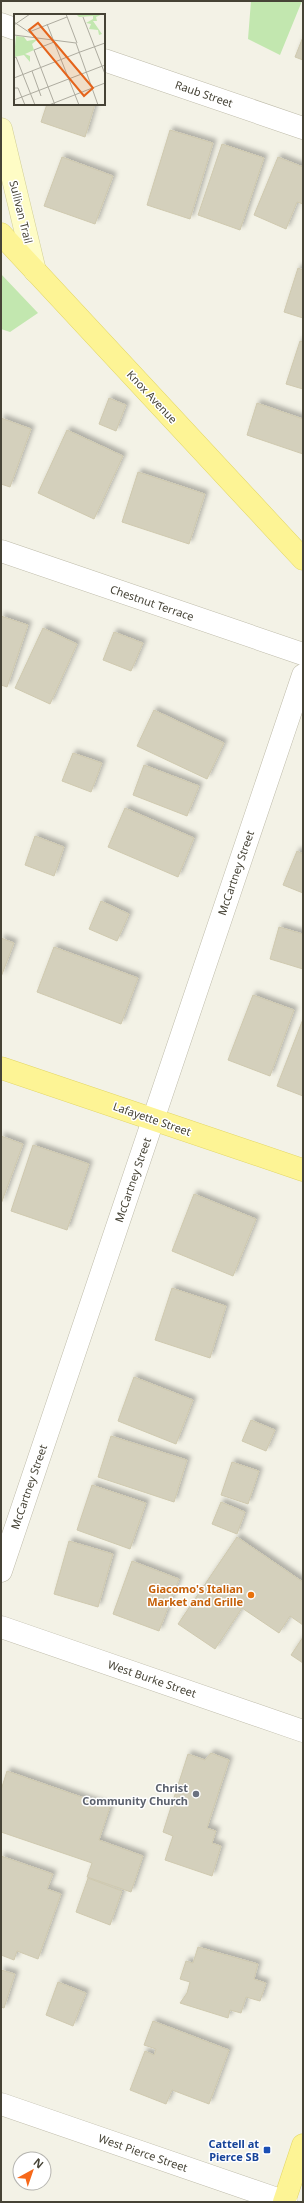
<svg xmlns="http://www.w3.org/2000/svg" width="304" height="2203" viewBox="0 0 304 2203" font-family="'Noto Sans',sans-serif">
<defs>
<filter id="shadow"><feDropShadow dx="3.5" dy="-3.5" stdDeviation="2" flood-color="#0004"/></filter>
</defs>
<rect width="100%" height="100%" fill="#f3f2e6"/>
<path fill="#c2e7af" d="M251,1H302L280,55L248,39Z
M1,274L38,313L10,332L1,329Z"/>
<path fill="#d4d0bc" stroke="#cfc9af" filter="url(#shadow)" d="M303,37V60L295,57Z
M47,104H95L85,137L41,122Z
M170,130L213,143L190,219L147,205Z
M222,144L264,158L240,230L198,215Z
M62,157L113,176L95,224L44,206Z
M278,157L303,167V204L297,202L286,229L254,215Z
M298,268L303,270V318L284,312Z
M300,341L303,342V389L286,384Z
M109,398L126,405L116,431L99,424Z
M257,403L303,419V454L247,435Z
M1,418L31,429L10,487L1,484Z
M67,430L123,456L94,519L38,493Z
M138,472L205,494L189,544L122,522Z
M1,616L28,625L7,687L1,685Z
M43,628L77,644L50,704L15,688Z
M114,632L143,643L131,671L103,660Z
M154,710L224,743L207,779L137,746Z
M73,753L102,763L91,792L62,781Z
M144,765L199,786L187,816L133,795Z
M125,808L194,838L178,877L108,847Z
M35,836L64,847L54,876L25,865Z
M297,851L303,854V893L283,885Z
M101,901L129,914L117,941L89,929Z
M279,927L303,934V969L270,959Z
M1,938L14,943L1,977Z
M54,947L138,978L121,1024L37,992Z
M253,995L294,1010L270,1076L228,1060Z
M303,1019V1096L277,1086Z
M1,1136L23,1144L1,1204Z
M33,1145L89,1164L67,1230L11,1211Z
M194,1194L256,1219L233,1276L172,1251Z
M172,1288L226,1306L210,1358L155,1340Z
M134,1377L193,1400L176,1444L118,1421Z
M251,1420L275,1430L266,1451L242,1441Z
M111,1436L187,1460L174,1502L98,1477Z
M232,1462L259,1471L248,1504L221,1495Z
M92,1485L146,1503L130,1549L77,1530Z
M221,1502L245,1512L237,1534L212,1524Z
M237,1537L303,1582V1625L290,1616L279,1633L242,1608L215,1649L178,1624Z
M69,1541L113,1554L98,1607L54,1594Z
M132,1561L179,1579L159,1631L113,1614Z
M303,1637V1663L291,1655Z
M211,1753L229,1760L207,1828L216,1831L212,1843L221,1846L212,1876L165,1860L173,1836L163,1832L188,1754L205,1760Z
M7,1771L110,1807L99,1840L143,1856L131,1892L87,1877L92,1863L1,1832V1790Z
M1,1856L53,1874L47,1889L61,1894L38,1959L17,1951L14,1960L1,1955Z
M88,1878L122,1891L110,1925L76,1912Z
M198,1947L258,1964L254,1979L266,1983L260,2001L246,1997L241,2013L230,2010L228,2018L180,2003L187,1993L190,1982L180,1979L186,1961L193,1963Z
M1,1970L15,1974L4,2008L1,2007Z
M58,1982L86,1993L73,2026L46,2015Z
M153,2021L229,2050L209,2104L172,2090L166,2104L130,2090L145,2051L154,2055L156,2049L144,2045Z"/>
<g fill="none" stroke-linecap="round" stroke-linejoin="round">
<g stroke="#bebba9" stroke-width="23">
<path id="street" d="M1,24L15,29
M104,60L303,128
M1,551L303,654
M1,1571L303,675
M1,1627L303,1731
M1,2104L286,2202"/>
</g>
<g stroke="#d2cf97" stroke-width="23">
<path id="secondary" d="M1,129L35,271"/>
</g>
<g stroke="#e2d665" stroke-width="23">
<path id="primary" d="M1,234L303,559
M1,1068L303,1170
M284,2202L303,2145"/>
</g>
<use href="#street" stroke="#fff" stroke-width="22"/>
<use href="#secondary" stroke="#fefcc5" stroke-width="22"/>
<use href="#primary" stroke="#fdf495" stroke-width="22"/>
</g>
<circle fill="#e8710a" stroke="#fff" stroke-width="1.5" cx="251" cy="1595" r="4"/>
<circle fill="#6b7280" stroke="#fff" stroke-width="1.5" cx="196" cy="1794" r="4"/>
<rect fill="#1a4fb4" stroke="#fff" stroke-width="1.5" x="263" y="2146" width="8" height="8" rx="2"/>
<g text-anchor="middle" stroke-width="3" stroke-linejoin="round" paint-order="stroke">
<g font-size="11" fill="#464336" stroke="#fff">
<text transform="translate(204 94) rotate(19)" y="4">Raub Street</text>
<text transform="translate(21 212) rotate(76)" y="4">Sullivan Trail</text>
<text transform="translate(152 397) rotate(47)" y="4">Knox Avenue</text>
<text transform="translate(152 603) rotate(19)" y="4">Chestnut Terrace</text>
<text transform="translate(236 873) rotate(-71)" y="4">McCartney Street</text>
<text transform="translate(152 1119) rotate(19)" y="4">Lafayette Street</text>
<text transform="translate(133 1180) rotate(-71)" y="4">McCartney Street</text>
<text transform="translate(29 1487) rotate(-71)" y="4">McCartney Street</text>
<text transform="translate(152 1679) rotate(19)" y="4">West Burke Street</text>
<text transform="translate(143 2153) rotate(19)" y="4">West Pierce Street</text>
</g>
<g font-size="11" font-weight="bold" fill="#c56008" stroke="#fff" text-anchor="end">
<text x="243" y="1593">Giacomo's Italian<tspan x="243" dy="13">Market and Grille</tspan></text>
</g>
<g font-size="11" font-weight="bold" fill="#5b616d" stroke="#fff" text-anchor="end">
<text x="188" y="1792">Christ<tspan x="188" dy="13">Community Church</tspan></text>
</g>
<g font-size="11" font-weight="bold" fill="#164399" stroke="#fff" text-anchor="end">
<text x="259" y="2148">Cattell at<tspan x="259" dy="13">Pierce SB</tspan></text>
</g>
</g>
<g transform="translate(14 14)">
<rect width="91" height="91" fill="#f3f2e6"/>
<path d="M62,0H89L82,3L83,7H79L88,20L85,21L84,16L75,15L77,10L72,9L79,5V2L65,3ZM2,22L10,23L13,27L24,25L18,30L20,36L11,40L16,42V48L10,41L0,43Z" fill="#c2e7af"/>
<path fill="none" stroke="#aeaca0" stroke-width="1" d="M52,0L63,29M69,3L91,60M0,8L22,23M33,10L65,91M0,11L16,0M15,18L53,3M0,21L62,29L84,91M40,28L20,36L41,91M66,38L91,29M0,44L2,43L21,91M18,57L27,82M0,64L66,38M0,74H4L11,91M0,86L91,51M35,91L91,69"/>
<path fill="#e5641c" fill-opacity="0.15" stroke="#e5641c" stroke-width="2" d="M24,9L79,74L70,82L15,16Z"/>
<rect width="91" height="91" fill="none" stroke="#464336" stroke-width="2"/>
</g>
<rect width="304" height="2203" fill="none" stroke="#464336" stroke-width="4"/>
<g transform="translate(32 2171) rotate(40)"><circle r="19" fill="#ffffff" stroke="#b5b4af"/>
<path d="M0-3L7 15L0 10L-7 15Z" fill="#f76819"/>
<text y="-6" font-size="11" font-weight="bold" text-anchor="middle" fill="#464336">N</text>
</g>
</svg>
